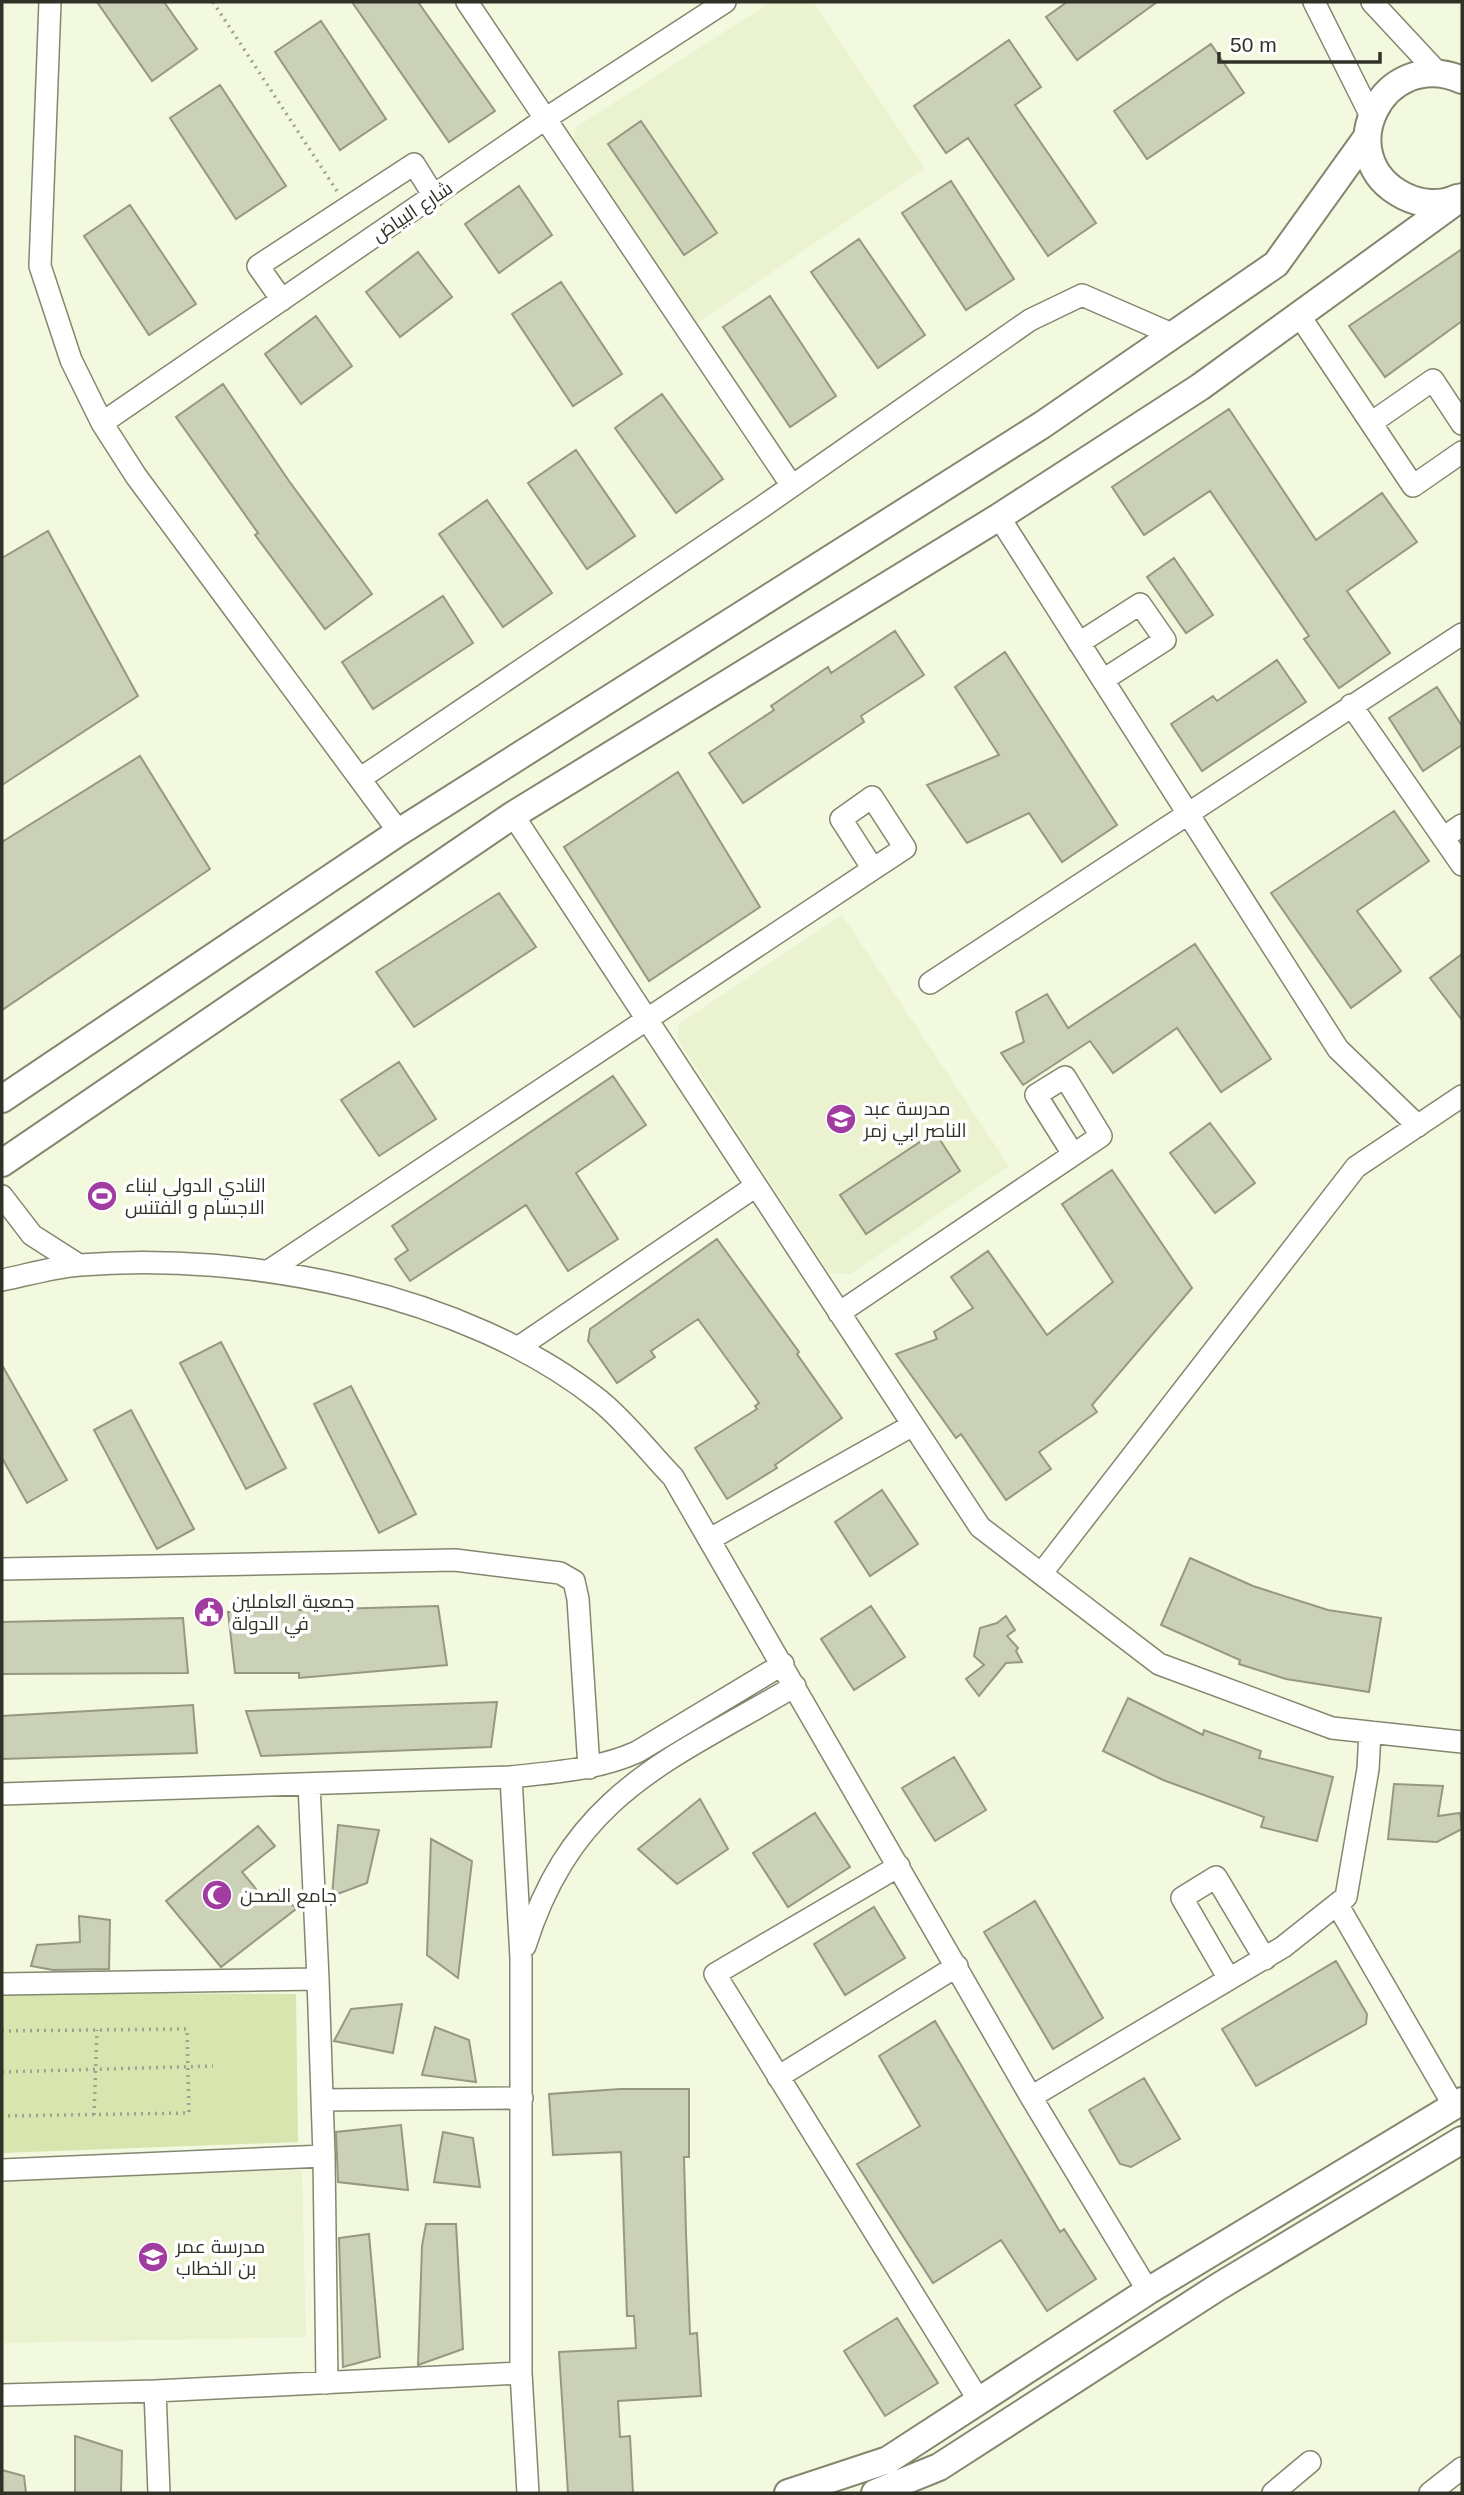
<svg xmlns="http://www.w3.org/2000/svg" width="1464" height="2495" viewBox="0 0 1464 2495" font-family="Helvetica,Cairo,sans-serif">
<rect width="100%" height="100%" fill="#f3f9de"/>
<path fill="#eaf2cf" d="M771,2H813L925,168L697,323L574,140L575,128Z
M842,915L1009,1166L850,1274L829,1273L677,1038L679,1024Z
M302,2170L306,2337L2,2343V2176Z"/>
<path fill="#d9e5ae" d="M2,1993L296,1994L298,2142L2,2153Z"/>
<path fill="#cbd1b6" stroke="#949980" stroke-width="2" d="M97,2H164L197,49L152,81Z
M352,2H418L495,111L449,142Z
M1067,2H1157L1077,60L1046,17Z
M321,21L386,119L340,150L275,52Z
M1009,40L1041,87L1015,105L1096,223L1048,256L968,138L946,153L914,106Z
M1211,44L1244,93L1147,159L1114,111Z
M220,85L286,186L236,219L170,118Z
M641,121L717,233L684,255L608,144Z
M951,181L1014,279L966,310L902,213Z
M519,186L552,235L499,273L465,224Z
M130,205L196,304L149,335L84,236Z
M859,239L925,335L878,368L811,272Z
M1462,249V321L1385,377L1349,326Z
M418,252L452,297L400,337L366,292Z
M561,282L622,374L573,406L512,314Z
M770,296L836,396L790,427L723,327Z
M316,316L352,366L301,404L265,354Z
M223,384L289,481L372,594L325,629L255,535L258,533L176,417Z
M662,394L723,479L676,513L615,428Z
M1229,409L1316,540L1382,493L1417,542L1347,591L1390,653L1339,688L1304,639L1309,636L1210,491L1144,535L1112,487Z
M576,450L635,536L587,569L528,483Z
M487,500L552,593L503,627L439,534Z
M48,531L138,696L2,785V558Z
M1174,558L1213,615L1186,633L1147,577Z
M443,596L473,643L373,709L342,662Z
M895,631L924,675L861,716L864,722L743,803L709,753L774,710L771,706L828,667L831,673Z
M1005,652L1117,825L1062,862L1029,813L967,843L927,785L999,755L955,687Z
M1277,660L1306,702L1202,771L1171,724L1213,696L1217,701Z
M1437,687L1462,726V745L1423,771L1389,718Z
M140,756L210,869L2,1010V842Z
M678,772L760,907L649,981L564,847Z
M1394,811L1429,861L1357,911L1401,971L1351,1008L1271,893Z
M499,893L536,947L414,1027L376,972Z
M1195,944L1271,1059L1221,1092L1177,1028L1113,1073L1090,1041L1023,1085L1001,1053L1024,1042L1016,1012L1047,994L1068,1028Z
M1462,954V1020L1430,978Z
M399,1062L436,1119L379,1156L341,1100Z
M613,1076L646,1125L576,1173L618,1239L568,1271L526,1205L410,1281L395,1259L408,1250L392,1226Z
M1210,1123L1255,1183L1215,1213L1170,1153Z
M935,1132L960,1171L866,1234L840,1195Z
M1112,1170L1192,1288L1092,1405L1097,1412L1039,1452L1051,1469L1006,1500L961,1434L956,1438L896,1354L937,1339L934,1332L973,1308L951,1277L988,1251L1047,1335L1113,1282L1062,1204Z
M717,1239L799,1352L797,1354L842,1418L775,1465L777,1468L727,1499L695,1448L757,1409L755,1406L759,1403L698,1319L651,1351L655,1357L617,1383L588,1341L590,1329Z
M221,1342L286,1468L246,1489L180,1363Z
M2,1365L67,1480L27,1503L2,1458Z
M351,1386L416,1514L379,1533L314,1404Z
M131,1410L194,1529L157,1549L94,1430Z
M882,1490L918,1544L870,1576L835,1522Z
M1190,1558L1253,1586L1328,1610L1381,1618L1369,1692L1286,1679L1239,1664L1240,1660L1161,1625Z
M438,1606L447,1665L299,1678V1673H235L228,1612Z
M871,1606L905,1657L854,1690L821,1639Z
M1006,1616L1015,1630L1007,1636L1018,1648L1016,1651L1022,1662L1006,1663L979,1696L966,1679L984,1665L974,1656L980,1628L997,1623Z
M183,1618L188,1673L2,1674V1622Z
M1128,1698L1203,1735L1204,1730L1261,1751L1259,1758L1333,1777L1317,1841L1261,1827L1264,1817L1163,1780L1103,1751Z
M497,1702L491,1747L261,1756L246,1711Z
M193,1705L197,1753L2,1759V1716Z
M954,1757L986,1810L935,1841L902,1788Z
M1394,1784L1443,1786L1438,1816L1460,1813L1462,1829L1437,1842L1388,1839Z
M700,1799L728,1849L677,1884L638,1849Z
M815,1813L850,1867L788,1907L753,1853Z
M338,1825L379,1830L367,1883L332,1896Z
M258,1826L275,1846L242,1872L266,1901L280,1890L296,1909L221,1967L166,1901Z
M431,1839L472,1861L458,1978L427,1955Z
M1035,1901L1103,2018L1053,2049L984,1932Z
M874,1907L905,1958L845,1995L814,1944Z
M79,1916L110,1920L109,1969L53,1970L31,1966L37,1945L80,1942Z
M1336,1961L1367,2014L1366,2024L1256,2086L1222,2029Z
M402,2004L393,2053L334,2041L351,2009Z
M935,2021L1060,2232L1064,2229L1096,2279L1047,2311L1001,2240L933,2283L857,2164L920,2126L879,2056Z
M435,2027L469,2040L476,2082L422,2075Z
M1144,2078L1180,2139L1131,2167L1120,2164L1089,2110Z
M620,2089H689V2157H684L686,2233L690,2334L697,2333L701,2396L618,2401L620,2437L630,2436L633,2493H568L559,2352L636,2348L634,2316H627L621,2152L553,2155L549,2094Z
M401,2125L408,2190L338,2182L336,2132Z
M443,2132L473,2138L480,2187L434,2182Z
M426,2224H456L463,2349L418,2365L422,2246Z
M369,2234L380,2357L343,2367L339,2238Z
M897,2318L938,2383L885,2416L844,2351Z
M75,2436L122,2451L121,2493H75Z
M2,2470L24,2476L26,2493H2Z"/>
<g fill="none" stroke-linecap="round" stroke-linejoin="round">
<g stroke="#82886f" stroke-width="24">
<path id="minor" d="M50,2L40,266L71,360L102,423L136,476L399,832
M467,2L792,486
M1314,2L1371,116
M1372,2L1438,73
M282,300L258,266L414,164L434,196
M1299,315L1413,486L1462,452
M102,423L545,119L725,2
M1371,423L1433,380L1462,424
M999,517L1338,1049L1418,1126
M1079,643L1140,604L1165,640L1103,680
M1351,705L1462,865
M361,778L762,507L1030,320L1082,295L1174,335
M513,815L980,1527L1159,1664L1332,1728L1462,1742
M1443,838L1462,825
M930,983L1462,634
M2,1196L32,1235L79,1265
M270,1270L873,869L905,848L872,797L841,819L873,869
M2,1280C27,1275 54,1267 80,1265C247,1251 466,1294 599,1400C626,1422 649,1452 673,1477L1031,2097L1148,2291
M839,1313L1101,1136L1065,1077L1036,1095L1073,1154
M519,1347L756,1186
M710,1539L913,1425
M2,1569L455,1560L560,1573L574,1581L578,1599L589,1768
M1041,1574L1356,1167L1462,1096
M511,1777L521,1958V2373L528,2493
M309,1784L318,1979
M2,1794L511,1777C554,1772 597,1770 637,1752L783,1664
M899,1866L715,1974L978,2399
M1337,1904L1454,2106
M525,1946C573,1793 668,1761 795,1686
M1229,1979L1182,1898L1216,1877L1265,1959
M2,1984L318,1979L324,2156L2,2170
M778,2077L957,1966
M1031,2097L1283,1947L1346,1897L1368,1769L1370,1732
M322,2100L522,2098
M324,2156L327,2383
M155,2391L159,2493
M2,2395L155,2391L521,2373
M1273,2493L1310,2462
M1430,2493L1462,2468"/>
</g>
<g stroke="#82886f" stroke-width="30">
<path id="major" d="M1457,198C1440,206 1420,204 1404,196C1328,158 1382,45 1462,80
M2,1099L399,832L1042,425L1276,264L1367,137
M2,1163L513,815L999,517L1200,387L1462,197
M788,2493L888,2460L1148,2291L1462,2101
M875,2493L939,2467L1218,2287L1462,2140"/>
</g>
<path stroke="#9ea38f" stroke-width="3.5" stroke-dasharray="2 5" stroke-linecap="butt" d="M213,2L337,191
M2,2031L187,2029L189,2113L2,2116
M2,2072L213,2066
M94,2115L97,2030"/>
<use href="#minor" stroke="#fff" stroke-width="21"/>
<use href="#major" stroke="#fff" stroke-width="26"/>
</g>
<defs>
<g id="school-disc" transform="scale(1.575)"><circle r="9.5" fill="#a13ca1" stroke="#fff"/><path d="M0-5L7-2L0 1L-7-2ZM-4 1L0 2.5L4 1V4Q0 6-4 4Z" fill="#fff"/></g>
<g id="stadium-disc" transform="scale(1.575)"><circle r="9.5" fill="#a13ca1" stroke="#fff"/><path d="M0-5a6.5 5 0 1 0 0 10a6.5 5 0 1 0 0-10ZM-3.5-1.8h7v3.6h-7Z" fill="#fff"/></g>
<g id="civic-disc" transform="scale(1.575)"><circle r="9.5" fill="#a13ca1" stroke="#fff"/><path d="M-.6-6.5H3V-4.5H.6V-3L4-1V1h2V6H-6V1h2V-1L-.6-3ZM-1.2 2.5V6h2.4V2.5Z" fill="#fff"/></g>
<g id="mosque-disc" transform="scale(1.575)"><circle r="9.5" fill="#a13ca1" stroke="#fff"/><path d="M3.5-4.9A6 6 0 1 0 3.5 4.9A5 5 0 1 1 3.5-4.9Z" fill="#fff"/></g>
</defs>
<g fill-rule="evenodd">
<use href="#school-disc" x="841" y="1119"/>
<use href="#stadium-disc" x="102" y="1196"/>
<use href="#civic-disc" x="209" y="1612"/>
<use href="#mosque-disc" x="217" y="1895"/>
<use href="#school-disc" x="153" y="2257"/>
</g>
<g text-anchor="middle" stroke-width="7" stroke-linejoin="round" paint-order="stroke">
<g font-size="19" fill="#303228" stroke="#fff">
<text transform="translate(412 211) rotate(-34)" y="7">شارع البياض</text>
</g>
<g font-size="19" fill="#303228" stroke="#fff" text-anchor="start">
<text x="864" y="1115">مدرسة عبد<tspan x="864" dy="22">الناصر ابي زمر</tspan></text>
<text x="125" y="1192">النادي الدولي لبناء<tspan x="125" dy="22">الاجسام و الفتنس</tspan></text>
<text x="232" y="1608">جمعية العاملين<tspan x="232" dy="22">في الدولة</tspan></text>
<text x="240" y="1902">جامع الصحن</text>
<text x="176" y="2253">مدرسة عمر<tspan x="176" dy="22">بن الخطاب</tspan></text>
</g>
</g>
<rect width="1464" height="2495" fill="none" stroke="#303228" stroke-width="7"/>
<path d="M1219 52v10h161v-10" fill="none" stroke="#303228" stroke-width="3.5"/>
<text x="1230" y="52" font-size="21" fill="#303228" stroke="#ffffff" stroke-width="5" paint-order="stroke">50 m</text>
</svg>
